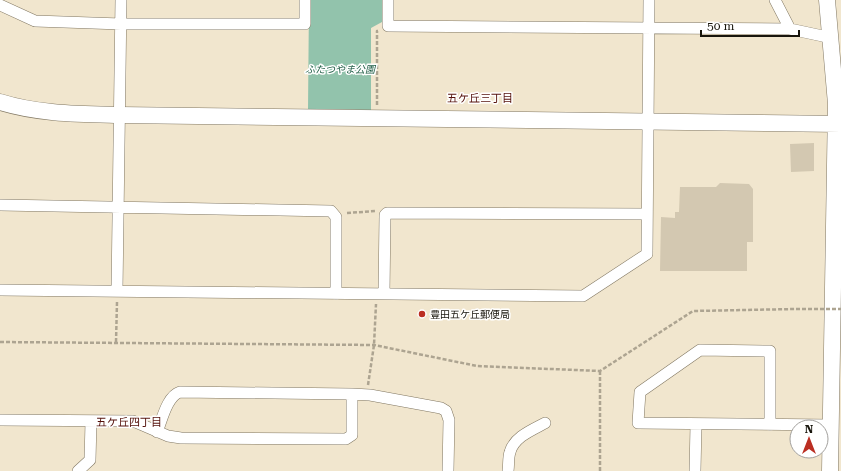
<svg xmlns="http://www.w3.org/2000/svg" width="841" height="471" viewBox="0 0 841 471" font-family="'Roboto Serif','Noto Sans JP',serif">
<rect width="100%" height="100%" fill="#f1e6ce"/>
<path fill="#92c3ac" d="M309,0H382V22L371,28V110L308,109Z"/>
<path fill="#d3c8b1" d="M814,143V171L791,172L790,144Z
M720,183L749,184L753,189V242H747V271H660L661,217L675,218V212H679L680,187H716Z"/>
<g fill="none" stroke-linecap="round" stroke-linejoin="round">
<g stroke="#817762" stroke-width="12">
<path id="street" d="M388,0V26L790,29L832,38
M775,0L790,29
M0,5L35,21L121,24H305V0
M0,205L331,211L336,217V294
M0,290L583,296L647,254L649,0
M117,291L121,0
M384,294L385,215L387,213L647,214
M0,420L133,421L168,436L181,438L346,439L352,435V394
M770,425V351L700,350L640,392L638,423L830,425
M157,432C162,420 167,396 180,392L352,394L370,395L441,408L446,411L449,420L448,471
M78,471L90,460L91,422
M508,471C509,465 508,458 510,452C514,437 532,430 545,423
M695,471L696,425"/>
</g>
<g stroke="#817762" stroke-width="17">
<path id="secondary" d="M827,0L836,104L830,471
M0,102C38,114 79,114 119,115L841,124"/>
</g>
<path stroke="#ada491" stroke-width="2.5" stroke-dasharray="4 2" stroke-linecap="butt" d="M377,105V31H378
M347,213L376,211
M0,342L374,345L477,366L600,371L693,311L796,309
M116,342L117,302
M368,385L374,345L376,304
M600,471V371"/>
<use href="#street" stroke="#fff" stroke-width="11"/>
<use href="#secondary" stroke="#fff" stroke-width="16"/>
<path stroke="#ada491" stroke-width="2.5" stroke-dasharray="4 2" stroke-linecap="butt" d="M796,309H841"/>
</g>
<circle fill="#bb2e22" stroke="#fff" stroke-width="1.5" cx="422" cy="314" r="4"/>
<g text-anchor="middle" stroke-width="3" stroke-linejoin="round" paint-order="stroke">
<g font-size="10" font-style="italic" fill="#215f47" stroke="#fff">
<text x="340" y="73">ふたつやま公園</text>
</g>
<g font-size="10" fill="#18150c" stroke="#fff" text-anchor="start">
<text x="430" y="318">豊田五ケ丘郵便局</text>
</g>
<g font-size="11" fill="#54100a" stroke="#fff">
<text x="480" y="102">五ケ丘三丁目</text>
<text x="129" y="426">五ケ丘四丁目</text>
</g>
</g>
<g transform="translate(809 439)"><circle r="19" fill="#ffffff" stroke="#a3a19e"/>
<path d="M0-3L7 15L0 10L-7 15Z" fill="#bb2e22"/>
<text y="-6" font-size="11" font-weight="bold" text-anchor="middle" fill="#18150c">N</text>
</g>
<path d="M701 30v6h98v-6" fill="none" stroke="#18150c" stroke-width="2"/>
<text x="707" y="30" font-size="12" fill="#18150c" stroke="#ffffff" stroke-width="3" paint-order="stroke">50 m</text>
</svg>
